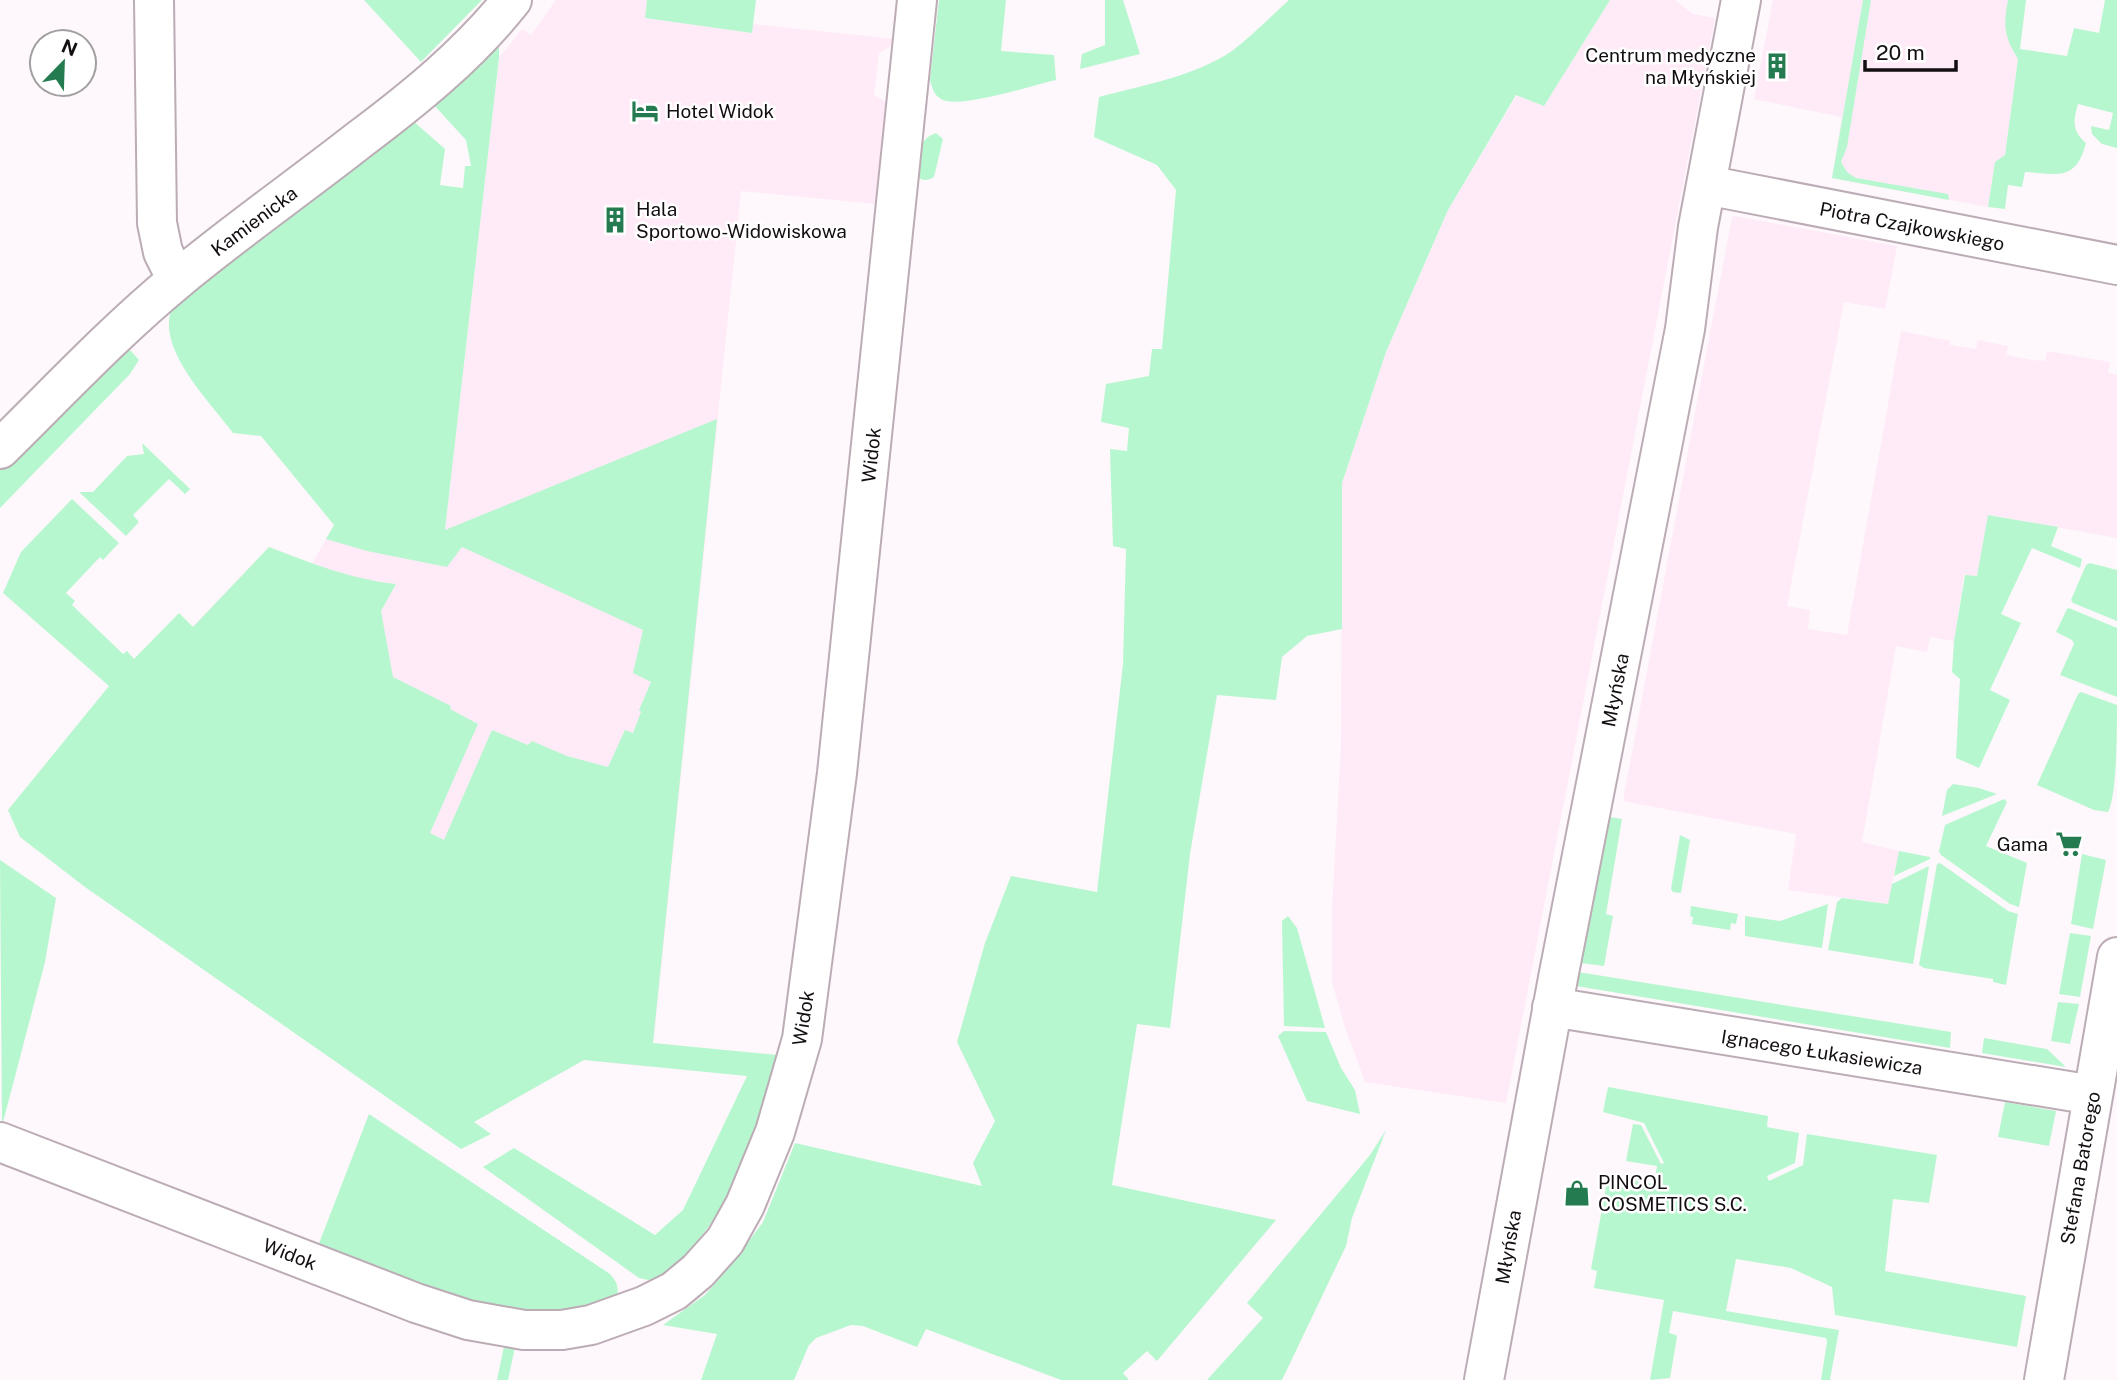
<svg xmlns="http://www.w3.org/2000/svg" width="2117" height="1380" viewBox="0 0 2117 1380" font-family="'Public Sans',sans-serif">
<rect width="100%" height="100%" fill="#fef7fb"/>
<path fill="#ffebf7" d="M556,0H647L645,18L752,33L753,24L894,39L893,45L879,53L874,95L886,102L876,204L741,191L651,1067L584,1060L458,1131L119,704L269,547L312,564L334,525L445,530L499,58L522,29L531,35Z
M1610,0H1675L1693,14L1715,18L1506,1103L1365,1082L1345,1027L1332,982V909L1341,745L1342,483L1386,352L1448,210L1517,95L1544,106Z
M1773,0H2026L2005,155L1995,162L1988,207L1832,178L1842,117L1754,99Z
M1734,216L1897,246L1885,309L1844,302L1787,606L1810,610L1808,629L1847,635L1901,331L1950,341V345L1976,349L1978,340L2008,346L2006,355L2032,360L2045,361L2047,351L2110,362L2108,373L2117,375V538L1989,515L1977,577L1964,575L1954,641L1930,637L1927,652L1896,646L1862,842L1899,851L1888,904L1788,890L1796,834L1623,801L1709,338L1732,218Z"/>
<path fill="#b7f7cf" d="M364,0H482L421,62Z
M647,0H756L752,33L645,18Z
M939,0H1006L1001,51L1054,55L1056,80C1034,85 957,110 941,99C934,95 932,88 930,80Z
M1105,0H1123L1140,54L1080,69L1082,54L1105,45Z
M1289,0H1610L1544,106L1516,95L1448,210L1386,352L1342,483V629L1307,636L1282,657L1276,700L1217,695L1190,854L1170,1028L1137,1024L1112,1185L1276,1220L1157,1361L1147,1351L1123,1373L1129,1380H1061L926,1329L917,1347L863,1326L851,1325L816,1338L809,1345L794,1380H701L717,1334L663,1325L705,1295L732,1264L763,1222L795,1143L982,1186L973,1163L995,1121L957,1042L985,943L1011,876L1097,892L1123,664L1126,549L1113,546L1110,449L1127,451L1129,428L1101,422L1106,384L1149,376L1152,349H1162L1176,190L1157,165L1094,137L1099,97C1143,85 1193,77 1232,51C1252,36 1270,17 1289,0Z
M1863,0H1871L1847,147L1841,162L1847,172L1856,178L1948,194L1949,200L1832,178Z
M2008,0H2026L2020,49L2067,56L2074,28L2099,33L2105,0H2117V148L2102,144L2092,134L2091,126L2109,130L2113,113L2078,104C2073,121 2072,131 2086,143C2076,182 2057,174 2025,172L2022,187L2008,185L2005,209L1988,207L1995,162L2005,155L2018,59C2004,37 2003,26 2008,0Z
M496,44L499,48V58L445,530L717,419L653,1043L778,1055C757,1132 725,1238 653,1281L639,1278L483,1167L514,1148L655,1235L683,1210L747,1076L584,1060L474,1122L491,1134L461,1149L85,887L20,837L8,810L109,686L3,593L21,552L72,499L119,543L103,560L100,557L66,593L75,601L72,605L123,654L127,651L134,659L179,613L193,627L269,547C311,563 350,579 396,584L381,611L393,677L451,706L450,709L478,724L430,833L444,840L492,730L528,745L532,741L567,756L608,767L625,730L633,733L641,712L639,710L651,682L633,673L643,630L462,547L447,567L367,551L326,539L334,525L261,436L233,433C210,402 153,346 173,306L412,120L445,149L440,185L463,188L465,166H471L466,140L432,103Z
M936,133L943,139L934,177C927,181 923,181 916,176C918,158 916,140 936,133Z
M126,349L131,351L139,360L130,374L0,508V469L115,356Z
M142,443L190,489L185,494L169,479L133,515L139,522L126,536L79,492H93L127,456L144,454Z
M1988,515L2058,527L2051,546L2082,559L2080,568L2032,548L2001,614L2021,623L1990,690L2010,700L1979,768L1956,758L1960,679L1952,672L1954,641L1965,575L1977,576Z
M2090,563L2117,570V621L2073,603L2071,600L2086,565Z
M2069,608L2117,628V697L2060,675L2074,644L2072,640L2056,632L2067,609Z
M2081,692L2117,705C2117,728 2117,797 2108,812L2094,810L2037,785L2078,694Z
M1953,784L1979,788L1997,794L1942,816L1947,790Z
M2004,799L2007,802L1986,846L2027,863L2019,907L2010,904L1941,855L1939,851L1945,825Z
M1610,817L1622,819L1606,914L1613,916L1604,966L1581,963L1579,960L1607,820Z
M1680,835L1690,840L1681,893L1673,892L1671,889Z
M1899,851L1930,857V859L1894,876Z
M2082,854L2106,860L2093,929L2071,924Z
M0,860L56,898L45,962L2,1126Z
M1940,863L2008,911L2018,914L2006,985L1993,982V979L1924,968L1919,965L1937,864Z
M1929,866L1913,964L1828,950L1837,902L1842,898L1888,904L1892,884Z
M1828,904L1822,948L1745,936V916L1780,921Z
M1691,906L1738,914L1736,924L1731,923L1730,930L1692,924L1693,917L1690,916Z
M1288,916L1297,928L1325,1028L1284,1026L1282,921Z
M2070,933L2091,936L2080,997L2059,994Z
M1578,972L1951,1032L1950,1048L1576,986Z
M2058,1002L2079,1004L2070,1044L2051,1041Z
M1284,1031L1326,1032L1341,1068L1355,1090L1360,1114L1307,1101L1278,1036Z
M1984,1038L2047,1049L2066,1067L1982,1053Z
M1608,1087L1768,1116L1767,1127L1799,1133L1795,1163L1767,1176L1769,1181L1803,1165L1807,1134L1937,1155L1929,1203L1893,1199L1885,1271L2026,1296L2017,1347L1835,1315L1832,1287L1791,1268L1736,1259L1726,1311L1839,1330L1830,1380H1821L1827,1342L1826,1338L1673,1311L1669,1333L1676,1335L1677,1337L1670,1378L1650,1380L1664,1300L1594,1288L1597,1271L1591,1269L1608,1176L1654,1184L1657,1166L1626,1161L1633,1124L1641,1125L1661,1164L1664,1163L1644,1123L1603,1112Z
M2005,1102L2056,1111L2049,1146L1998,1137Z
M369,1114L610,1274C617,1282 619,1287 617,1298L525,1318L448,1302L318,1246Z
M1386,1130L1352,1218L1346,1246L1282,1380H1207L1263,1318L1247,1303L1370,1155Z
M504,1346L515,1347L508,1380H497Z"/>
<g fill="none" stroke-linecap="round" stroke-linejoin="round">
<g stroke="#bcacb5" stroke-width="42">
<path id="minor" d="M154,0L157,223L163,252L177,280
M1706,185L2117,265
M0,449C58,392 114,332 177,280C236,231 299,187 359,140C415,98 468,55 512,0
M1552,1007L2093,1095
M0,1142L416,1303L468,1320L524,1330H562L591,1325L644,1306L674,1291L698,1271L725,1241L745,1205L775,1132L802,1039L837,773L917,0
M1484,1380L1558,978L1685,329L1698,227L1741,0
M2044,1380L2117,957"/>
</g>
<use href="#minor" stroke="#fff" stroke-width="38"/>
</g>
<defs>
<g id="building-bare" transform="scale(2.1)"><path d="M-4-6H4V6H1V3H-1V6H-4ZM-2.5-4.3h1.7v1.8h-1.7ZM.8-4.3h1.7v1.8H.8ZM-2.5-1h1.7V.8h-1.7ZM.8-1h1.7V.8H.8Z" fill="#237b4f" stroke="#fff" stroke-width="2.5" paint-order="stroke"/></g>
<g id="hotel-bare" transform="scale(2.1)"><path d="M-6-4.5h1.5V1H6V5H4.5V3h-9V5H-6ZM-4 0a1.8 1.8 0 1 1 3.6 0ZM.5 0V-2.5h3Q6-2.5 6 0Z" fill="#237b4f" stroke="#fff" stroke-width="2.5" paint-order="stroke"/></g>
<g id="supermarket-bare" transform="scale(2.1)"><path d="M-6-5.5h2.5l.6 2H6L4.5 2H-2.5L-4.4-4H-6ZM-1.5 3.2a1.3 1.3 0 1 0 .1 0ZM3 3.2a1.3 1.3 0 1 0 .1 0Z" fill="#237b4f" stroke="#fff" stroke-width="2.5" paint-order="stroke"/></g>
<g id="shop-bare" transform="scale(2.1)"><path d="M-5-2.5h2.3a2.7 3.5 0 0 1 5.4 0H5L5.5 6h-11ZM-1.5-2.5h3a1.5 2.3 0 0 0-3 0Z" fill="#237b4f" stroke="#fff" stroke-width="2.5" paint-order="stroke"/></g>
</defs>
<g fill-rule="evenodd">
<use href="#building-bare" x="1777" y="66"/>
<use href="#hotel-bare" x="645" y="111"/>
<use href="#building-bare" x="615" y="220"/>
<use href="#supermarket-bare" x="2069" y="844"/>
<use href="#shop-bare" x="1577" y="1193"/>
</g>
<g text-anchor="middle" stroke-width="5" stroke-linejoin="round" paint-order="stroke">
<g font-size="19" fill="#130e11" stroke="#fff" text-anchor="start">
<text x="1756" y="62" text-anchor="end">Centrum medyczne<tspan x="1756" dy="22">na Młyńskiej</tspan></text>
<text x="666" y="118">Hotel Widok</text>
<text x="636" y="216">Hala<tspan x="636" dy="22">Sportowo-Widowiskowa</tspan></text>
<text x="2048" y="851" text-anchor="end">Gama</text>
<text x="1598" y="1189">PINCOL<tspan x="1598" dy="22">COSMETICS S.C.</tspan></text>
</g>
<g font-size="19" fill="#130e11" stroke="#fff">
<text transform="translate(254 221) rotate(-37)" y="7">Kamienicka</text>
<text transform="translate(1912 226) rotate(11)" y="7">Piotra Czajkowskiego</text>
<text transform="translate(871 455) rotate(-84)" y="7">Widok</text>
<text transform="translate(1615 690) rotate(-79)" y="7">Młyńska</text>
<text transform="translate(803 1018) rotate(-81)" y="7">Widok</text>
<text transform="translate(1822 1052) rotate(9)" y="7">Ignacego Łukasiewicza</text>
<text transform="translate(2080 1168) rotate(-80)" y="7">Stefana Batorego</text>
<text transform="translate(1508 1247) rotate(-80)" y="7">Młyńska</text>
<text transform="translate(290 1254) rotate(21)" y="7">Widok</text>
</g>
</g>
<g transform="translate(63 63) rotate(23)"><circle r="33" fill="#ffffff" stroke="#a19fa0" stroke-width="2"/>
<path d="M0-5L12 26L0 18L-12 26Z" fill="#237b4f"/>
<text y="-10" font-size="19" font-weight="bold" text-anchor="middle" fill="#130e11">N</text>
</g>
<path d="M1865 60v10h91v-10" fill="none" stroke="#130e11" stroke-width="3.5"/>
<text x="1876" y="60" font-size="21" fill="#130e11" stroke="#ffffff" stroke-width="5" paint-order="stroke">20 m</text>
</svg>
